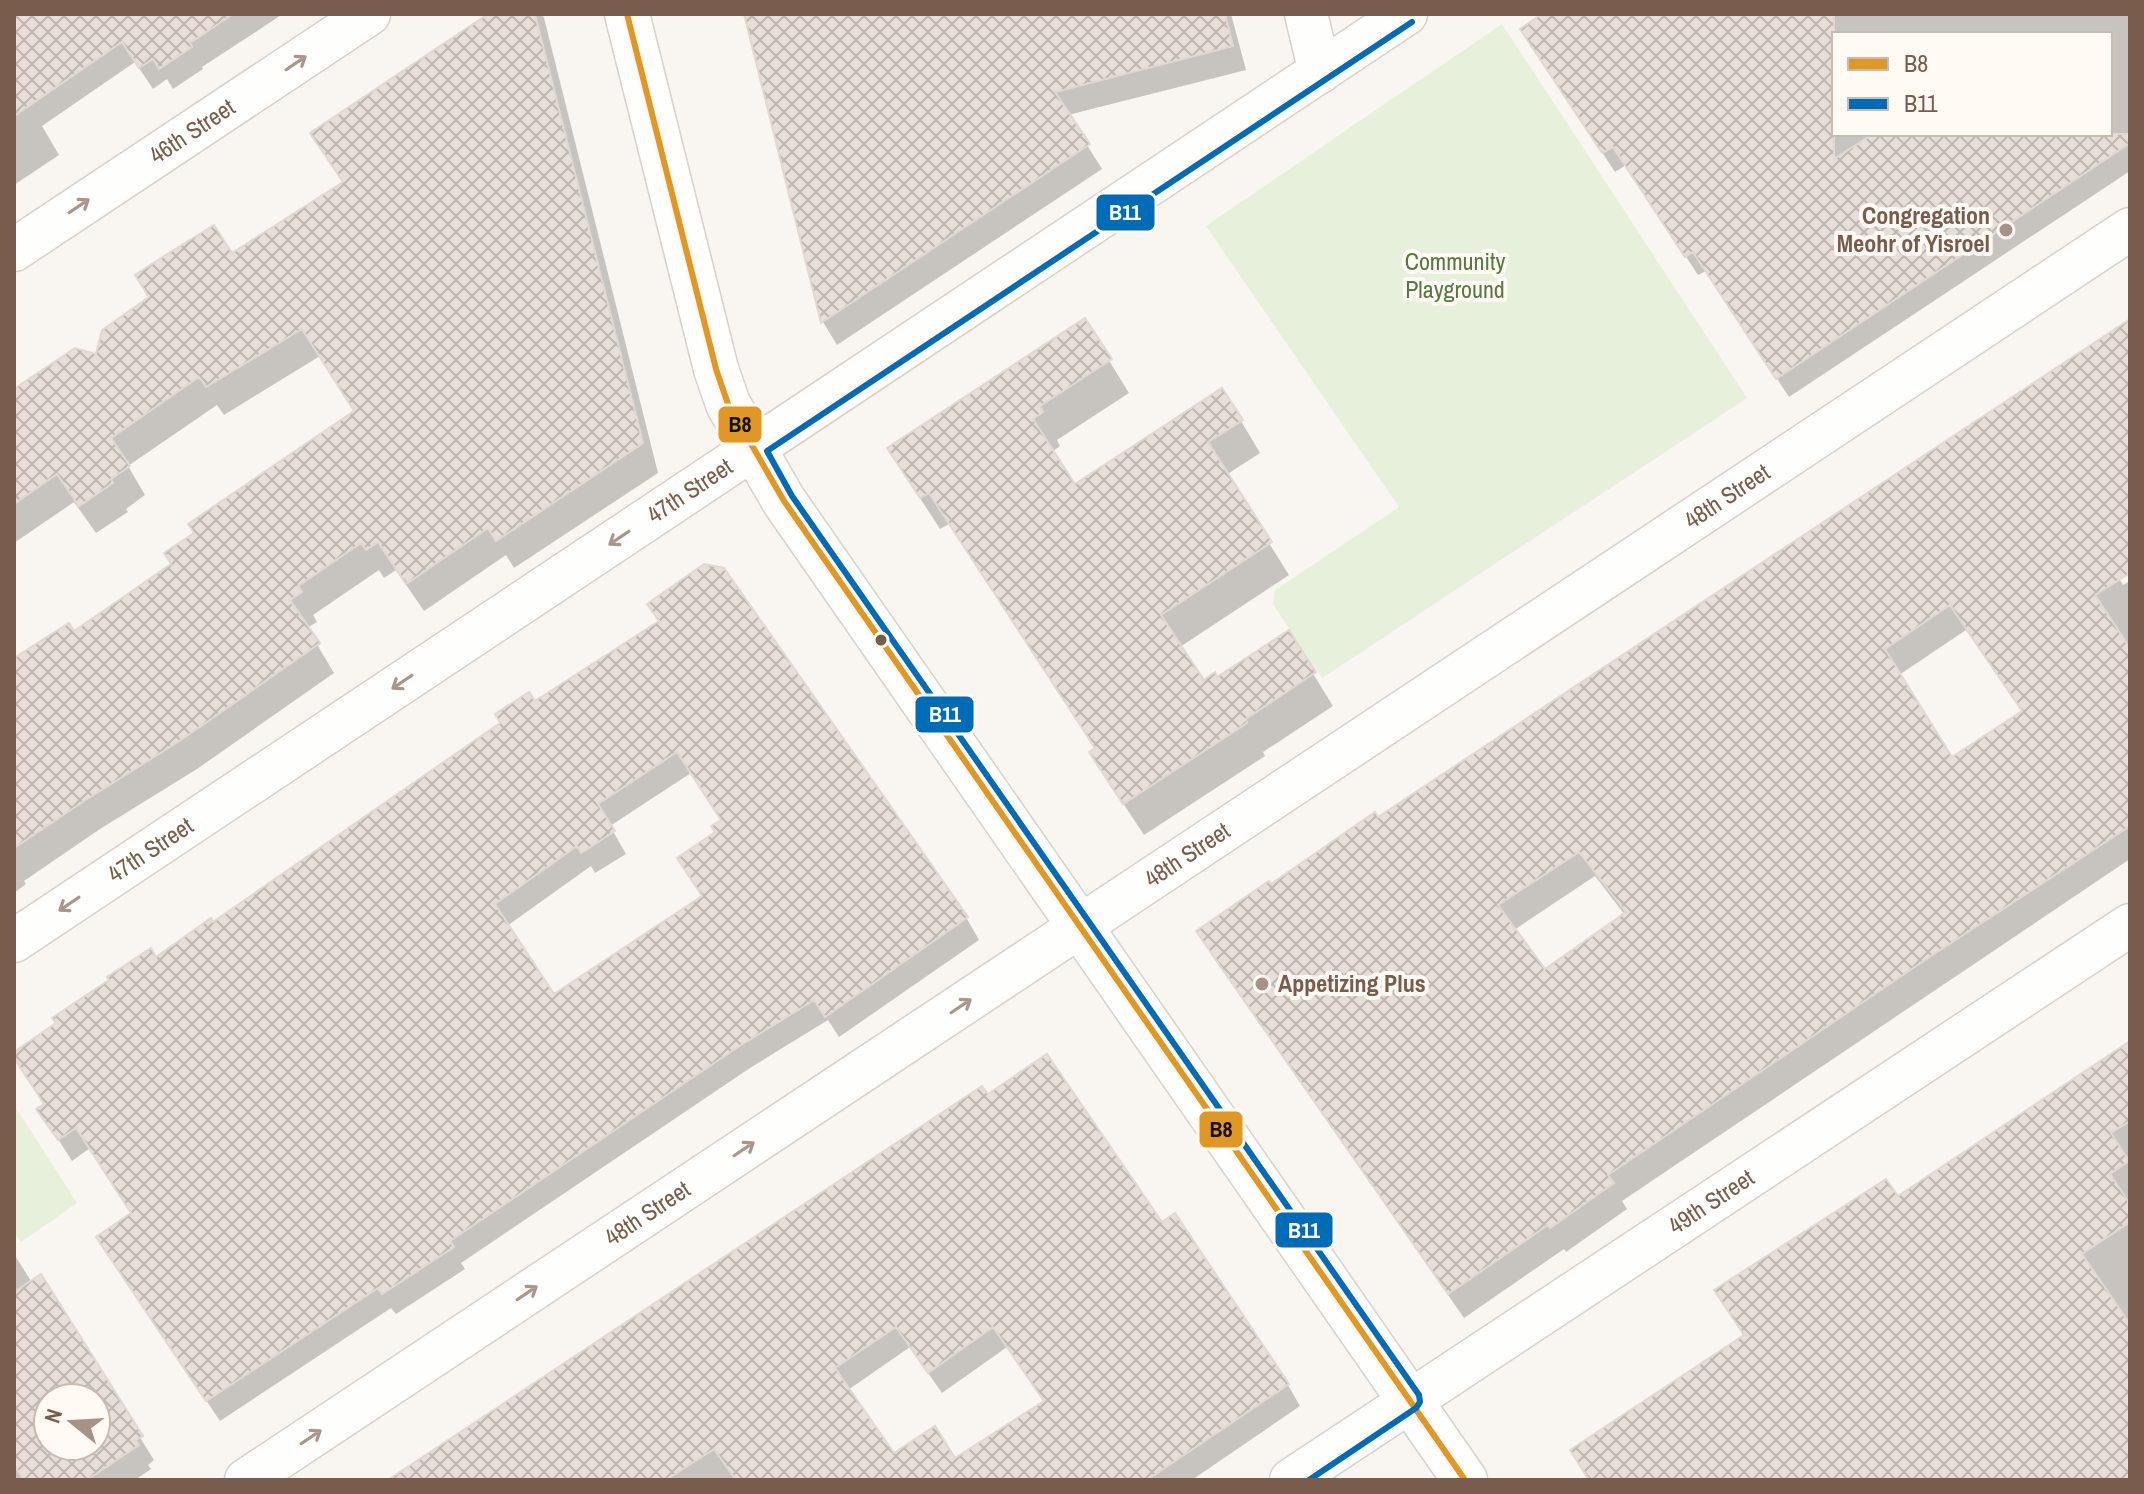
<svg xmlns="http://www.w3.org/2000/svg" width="2144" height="1494" viewBox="0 0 2144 1494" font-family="'Archivo Narrow',sans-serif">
<defs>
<pattern id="building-cross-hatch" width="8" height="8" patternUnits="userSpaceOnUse" patternTransform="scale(2)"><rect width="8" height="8" fill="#e6ded7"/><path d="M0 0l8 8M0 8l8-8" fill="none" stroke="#bfb7b1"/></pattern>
</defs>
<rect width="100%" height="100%" fill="#f9f5f0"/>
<path fill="#e7f0db" d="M1502,24L1747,398L1322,678L1273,604L1274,591L1399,507L1206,226Z
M14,1105L77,1203L21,1242L14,1232Z"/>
<path fill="#0003" fill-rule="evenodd" d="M14,14H283L202,67L203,69L173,89L167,79L153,89L135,62L42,126L59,155L14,185Z
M492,14H542L544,18L658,473L514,568L506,555L424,611L396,570L384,578L379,570L313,615L317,622L307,628L334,673L197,769L100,829L24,881L26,884L14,893V662L73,634L173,565L356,413L320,356L224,415L217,405L128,466L145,495L126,509L128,512L96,533L74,502L14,543V393L97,356L231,256L344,184L313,134Z
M745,14H1231L1246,70L1068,115L1102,169L837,345L823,322Z
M1545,14H2130V171L1789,397L1706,271L1698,275L1626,165L1615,172L1534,49ZM1834,34H2110V134H1834Z
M1084,320L1129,393L1057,440L1060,446L1052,452L1075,487L1241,421L1260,453L1226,475L1289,575L1180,647L1203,683L1217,679L1288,633L1333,706L1263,752L1265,756L1144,835L1111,785L1096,749L949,524L940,529L909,481Z
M2130,323V520L2097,542L2123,585L2130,581V859L1622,1201L1627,1209L1566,1252L1564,1249L1464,1318L1213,957L1199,932L1378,820ZM1966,630L2023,713L1952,760L1899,675ZM1595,876L1625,915L1544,972L1514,930Z
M723,570L967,919L979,940L839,1037L828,1020L750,1068L461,1263L465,1269L396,1314L391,1308L220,1421L111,1258L133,1214L90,1148L72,1161L39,1109L46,1105L14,1054L213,925L534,704L660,622ZM691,773L722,821L704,897L553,997L507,926L591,866L595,873L626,854L610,826Z
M2130,1044V1480H1589L1897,1198Z
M987,1097L1161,1224L1288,1385L1300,1406L1192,1480H394ZM910,1347L942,1393L1007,1347L1045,1403L955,1460L893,1456L848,1390Z
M14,1254L31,1281L39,1276L154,1460L148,1465L151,1469L135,1480H14ZM48,1398H96V1446H48Z"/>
<path fill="url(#building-cross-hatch)" stroke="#e2d8d2" stroke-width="2" fill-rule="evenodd" d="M14,14H233L190,43L192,47L159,69L153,59L139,68L122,42L14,116Z
M488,14H535L643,443L496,541L488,528L406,584L378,542L366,550L361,543L298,586L302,592L290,600L320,643L181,740L84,801L14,848V658L69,623L74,631L171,564L164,553L194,533L188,524L354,411L302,329L206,387L199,377L111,438L130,466L111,479L113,483L79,506L57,474L14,504V389L75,348L96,354L102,330L149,297L135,275L172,251L214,225L232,253L343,182L310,133Z
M744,14H1225L1233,46L1055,92L1090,144L821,323Z
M1542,14H1834V159L1873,134H2130V143L1776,379L1693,252L1685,257L1613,147L1602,153L1520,29Z
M1085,318L1112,359L1040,406L1043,412L1033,419L1075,484L1222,388L1243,420L1208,442L1272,542L1161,615L1204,680L1215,672L1217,677L1289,630L1316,672L1246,719L1247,723L1123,804L1089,752L1095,748L929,493L920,498L887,448Z
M2130,319V573L2095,595L2130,648V826L1931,956L1608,1175L1614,1183L1550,1228L1548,1225L1448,1294L1196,931L1269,881L1271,884L1375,812L1378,817ZM1950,605L2022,711L1952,757L1885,649ZM1579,852L1626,912L1545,969L1498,905Z
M704,564L724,568L968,917L825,1017L814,1000L738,1047L450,1241L454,1247L382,1294L378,1288L206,1401L96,1237L131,1213L76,1128L58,1140L36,1109L44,1104L14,1058V1052L56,1023L52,1018L109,980L107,977L151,948L156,957L211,918L213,922L500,723L495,714L529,692L535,701L659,621L647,604ZM677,752L721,820L711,826L715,832L677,858L702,896L554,994L495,904L577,846L581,853L615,831L598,804Z
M2130,1041V1121L2111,1133L2129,1161L2110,1174L2130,1204V1222L2082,1254L2130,1324V1480H1589L1570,1450L1744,1335L1714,1290L1886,1179L1898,1196Z
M1047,1054L1162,1222L1175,1213L1289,1384L1147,1480H736L714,1449L666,1480H388L982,1086L988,1094ZM896,1327L928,1373L993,1327L1044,1401L955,1458L935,1426L894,1453L835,1368Z
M41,1274L143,1436L136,1440L139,1445L87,1480H24L14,1465V1292ZM48,1398H96V1446H48Z"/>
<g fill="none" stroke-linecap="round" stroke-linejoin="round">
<g stroke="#d7d1cb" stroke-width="45">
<g id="street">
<path d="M1306,14L1320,72"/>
<path id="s1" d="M14,250L369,14"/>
<path id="s2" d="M14,941L1406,14"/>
<path id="s3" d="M246,1480L2130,229"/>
<path id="s4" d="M1291,1480L2130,925"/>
</g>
</g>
<g stroke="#d9d2cb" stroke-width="47">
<path id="secondary" d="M627,14L716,369L728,404L784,501L1465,1480"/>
</g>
<use href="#street" stroke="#fefefd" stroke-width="42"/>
<use href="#secondary" stroke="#fefefd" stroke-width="44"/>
<g stroke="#fffaf3" stroke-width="12">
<path id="bus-1" d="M627,14L716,369L728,404L784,501L1465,1480"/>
</g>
<g stroke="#fffaf3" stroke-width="12">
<path id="bus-2" d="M1309,1480L1416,1408L1420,1402L1419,1395L792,496L767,451L1412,22"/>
</g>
<use href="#bus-1" stroke="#e09724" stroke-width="6"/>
<use href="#bus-2" stroke="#006cb7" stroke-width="6"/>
</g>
<defs><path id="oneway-shaft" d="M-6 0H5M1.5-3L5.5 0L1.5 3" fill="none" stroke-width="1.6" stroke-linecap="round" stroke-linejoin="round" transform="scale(2)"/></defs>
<g stroke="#a8958b">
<use href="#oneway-shaft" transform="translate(296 63) rotate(-34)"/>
<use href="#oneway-shaft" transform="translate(79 206) rotate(-34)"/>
<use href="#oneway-shaft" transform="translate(619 538) rotate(146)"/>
<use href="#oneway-shaft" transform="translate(402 682) rotate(146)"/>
<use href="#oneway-shaft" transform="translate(69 904) rotate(146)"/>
<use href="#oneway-shaft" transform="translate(961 1006) rotate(-34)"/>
<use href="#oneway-shaft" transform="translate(744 1149) rotate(-34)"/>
<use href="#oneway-shaft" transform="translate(527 1293) rotate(-34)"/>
<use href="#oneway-shaft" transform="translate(311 1437) rotate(-34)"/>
</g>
<g fill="#a69286" stroke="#fffaf3" stroke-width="3">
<circle cx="2006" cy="230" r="8"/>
<circle cx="1262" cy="984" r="8"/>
</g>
<circle fill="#7a5c4d" stroke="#fffaf3" stroke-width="3" cx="881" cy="640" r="7"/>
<g text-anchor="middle" stroke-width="8" stroke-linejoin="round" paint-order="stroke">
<g font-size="24" fill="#7a5c4d" stroke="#fffaf3">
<text dy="8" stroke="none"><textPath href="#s1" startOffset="214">46th Street</textPath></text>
<text dy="8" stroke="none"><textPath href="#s2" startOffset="812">47th Street</textPath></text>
<text dy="8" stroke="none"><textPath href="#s3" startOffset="1778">48th Street</textPath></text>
<text dy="8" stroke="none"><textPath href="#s2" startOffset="164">47th Street</textPath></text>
<text dy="8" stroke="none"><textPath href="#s3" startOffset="1130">48th Street</textPath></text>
<text dy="8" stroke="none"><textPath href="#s4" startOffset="504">49th Street</textPath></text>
<text dy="8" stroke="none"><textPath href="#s3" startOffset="482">48th Street</textPath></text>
</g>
<g font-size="24" font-weight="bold" fill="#7a5c4d" stroke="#fffaf3" text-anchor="end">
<text x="1990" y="224">Congregation<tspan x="1990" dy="28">Meohr of Yisroel</tspan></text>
<text x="1278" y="992" text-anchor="start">Appetizing Plus</text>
</g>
<g font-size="24" fill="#537a41" stroke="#fffaf3">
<text x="1455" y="270">Community<tspan x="1455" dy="28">Playground</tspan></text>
</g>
</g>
<g stroke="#fffaf3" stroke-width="3">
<rect x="1095" y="193" width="61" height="39" rx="8" fill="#006cb7"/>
<rect x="717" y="405" width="46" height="39" rx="8" fill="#e09724"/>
<rect x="914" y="695" width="61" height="39" rx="8" fill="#006cb7"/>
<rect x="1198" y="1110" width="46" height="39" rx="8" fill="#e09724"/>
<rect x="1274" y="1211" width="60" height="38" rx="8" fill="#006cb7"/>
</g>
<g font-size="22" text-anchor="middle" font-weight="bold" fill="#fff">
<text x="1125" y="220">B11</text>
<text x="945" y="722">B11</text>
<text x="1304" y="1238">B11</text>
</g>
<g font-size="22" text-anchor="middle" font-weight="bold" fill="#111">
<text x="740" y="432">B8</text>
<text x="1221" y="1137">B8</text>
</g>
<rect width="2144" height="1494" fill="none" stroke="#7a5c4d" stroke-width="32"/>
<rect x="1832" y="32" width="280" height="104" fill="#fffaf3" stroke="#cabbb1" stroke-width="2"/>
<rect x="1848" y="58" width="40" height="12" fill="#e09724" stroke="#cabbb1" stroke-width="2"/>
<text x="1904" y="72" font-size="24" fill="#7a5c4d">B8</text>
<rect x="1848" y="98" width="40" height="12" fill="#006cb7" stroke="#cabbb1" stroke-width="2"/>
<text x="1904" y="112" font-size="24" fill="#7a5c4d">B11</text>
<g transform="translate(72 1422) rotate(288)"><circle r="38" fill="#fffaf3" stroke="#cabbb1" stroke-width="2"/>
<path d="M0-6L14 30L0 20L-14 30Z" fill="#a69286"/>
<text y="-12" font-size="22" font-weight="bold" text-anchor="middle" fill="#7a5c4d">N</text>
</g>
</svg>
